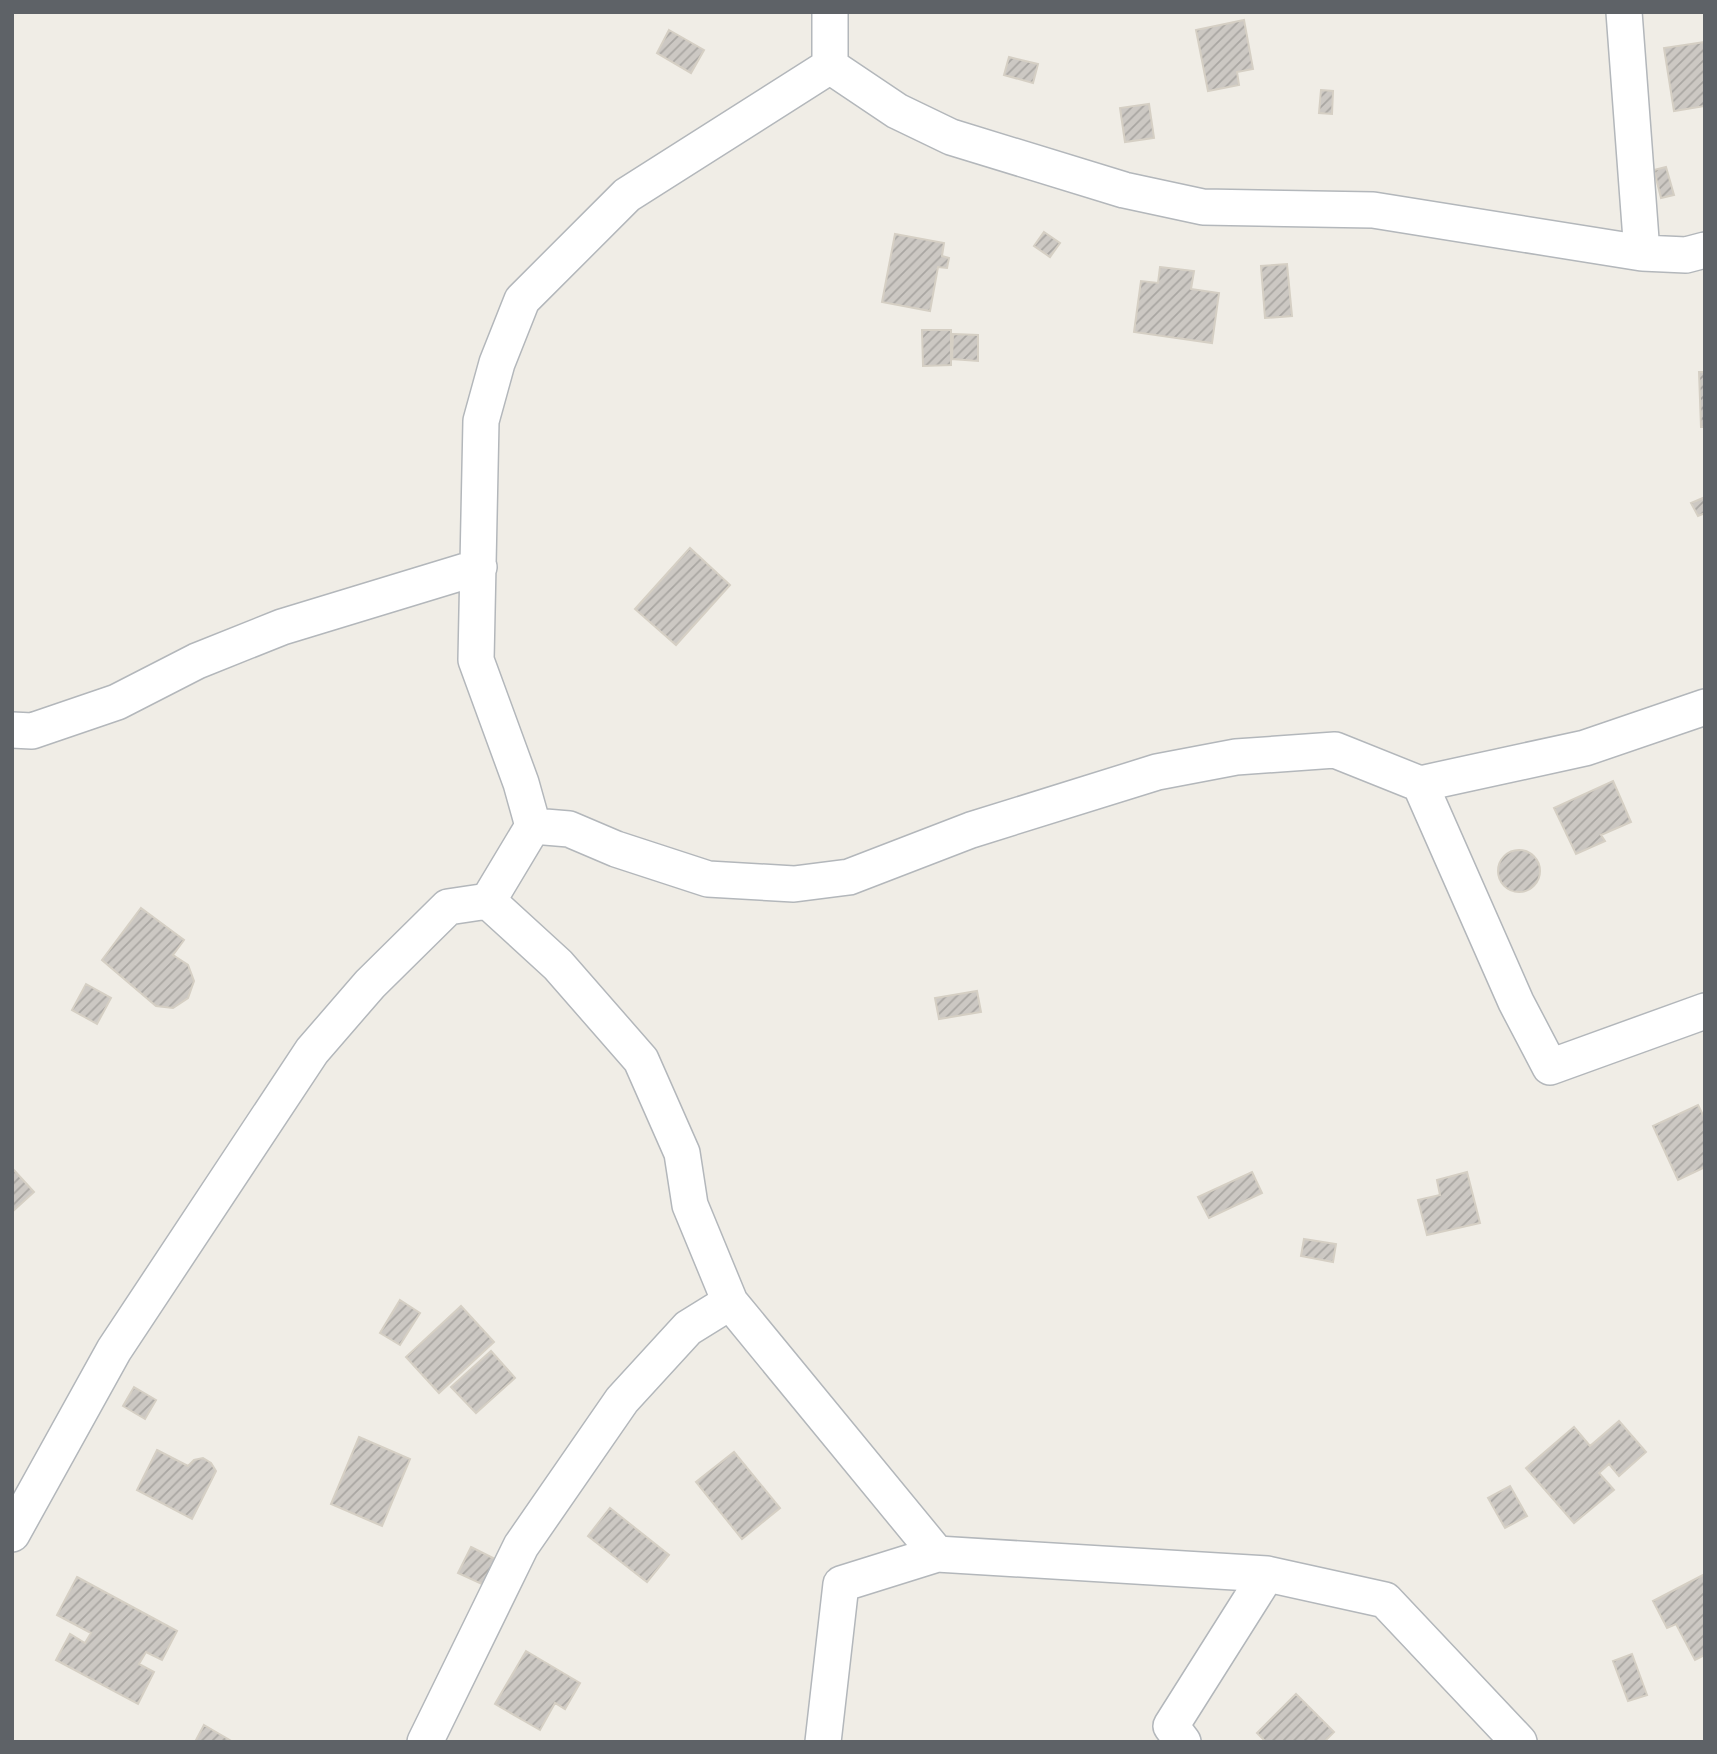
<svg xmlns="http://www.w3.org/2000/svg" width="1717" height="1754" viewBox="0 0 1717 1754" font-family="Helvetica,sans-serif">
<defs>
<pattern id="building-hatch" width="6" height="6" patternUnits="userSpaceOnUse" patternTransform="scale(1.75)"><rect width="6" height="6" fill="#ccc8c3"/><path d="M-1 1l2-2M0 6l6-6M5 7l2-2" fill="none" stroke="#a9a6a2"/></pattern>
</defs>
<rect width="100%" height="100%" fill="#f0ede6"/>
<path fill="url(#building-hatch)" stroke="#d5cfc4" stroke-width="2" d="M1244,20L1253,69L1237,72L1239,85L1208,91L1196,30Z
M669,30L704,50L691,73L657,53Z
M1705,42V106L1674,111L1664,48Z
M1009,57L1038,64L1033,83L1004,75Z
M1321,90L1333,91L1332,114L1319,113Z
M1149,104L1154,138L1125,142L1120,108Z
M1666,167L1674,195L1661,198L1654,170Z
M1044,232L1060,243L1050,257L1034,246Z
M895,234L944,243L942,256L949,258L947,268L938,267L930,311L882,302Z
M1287,264L1292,316L1265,318L1261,266Z
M1160,267L1194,271L1191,289L1219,293L1212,343L1134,332L1141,281L1158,283Z
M922,330H951V365L923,366Z
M953,334L978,335V361L952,359Z
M1699,372H1705V427H1701Z
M1705,497V513L1698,516L1691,503Z
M690,548L730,585L676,645L635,609Z
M1613,781L1631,822L1601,835L1605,841L1576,854L1554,808Z
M1498 871a21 21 0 1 1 42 0a21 21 0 1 1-42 0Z
M141,908L184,940L173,955L188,965L194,981L188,998L173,1008L156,1006L102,960Z
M86,984L111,998L97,1024L72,1010Z
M977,991L981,1012L939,1019L935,998Z
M1698,1105L1705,1119V1167L1678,1180L1653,1126Z
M12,1168L34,1192L12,1212Z
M1252,1172L1262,1193L1209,1218L1198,1197Z
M1467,1172L1480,1223L1427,1235L1418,1200L1440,1195L1437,1180Z
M1304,1239L1336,1244L1333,1262L1301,1256Z
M400,1300L420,1313L400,1345L380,1333Z
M461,1306L494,1342L439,1393L406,1357Z
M491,1351L515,1378L476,1413L451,1387Z
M134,1387L156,1400L145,1419L123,1406Z
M1619,1421L1646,1452L1619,1476L1609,1464L1599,1473L1614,1490L1574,1523L1526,1468L1574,1427L1590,1446Z
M359,1437L410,1459L382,1526L331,1504Z
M157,1450L188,1466L194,1460L203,1458L211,1463L216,1471L192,1519L137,1490Z
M734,1452L780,1508L742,1539L696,1482Z
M1510,1486L1527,1516L1505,1528L1488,1498Z
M610,1508L669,1555L647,1582L588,1536Z
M471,1547L497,1560L484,1585L458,1573Z
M1705,1574V1655L1695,1660L1676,1624L1667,1628L1653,1601Z
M77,1577L177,1631L162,1660L146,1652L139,1664L154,1672L138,1704L56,1660L70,1634L85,1643L91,1633L57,1615Z
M526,1651L580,1683L565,1709L555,1703L540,1730L495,1704Z
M1632,1654L1647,1695L1628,1701L1613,1661Z
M1296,1694L1334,1732L1324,1742H1266L1257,1733Z
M204,1725L233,1742H195Z"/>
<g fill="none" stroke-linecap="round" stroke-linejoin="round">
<g stroke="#b3b7bb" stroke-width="38">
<path id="minor" d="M1624,12L1642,253
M830,66L897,111L951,137L1124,190L1203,207L1373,210L1642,253L1686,255L1705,250
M12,730L32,731L117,702L197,661L282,627L479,567
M1420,784L1516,1002L1550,1067L1705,1011
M533,826L569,829L616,849L708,879L794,884L849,877L971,830L1157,772L1236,757L1335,750L1420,784L1585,748L1705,707
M488,901L533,826L521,783L476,660L481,421L497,363L522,300L627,195L830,66V12
M730,1302L937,1554
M12,1534L114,1350L312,1051L370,984L448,907L488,901
M425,1742L521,1546L622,1400L688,1328L730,1302L690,1205L682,1153L641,1060L558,965L488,901
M823,1742L841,1584L937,1554L1267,1574
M1183,1742L1171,1726L1267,1574L1385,1600L1519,1742"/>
</g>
<use href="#minor" stroke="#fff" stroke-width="35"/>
</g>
<rect width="1717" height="1754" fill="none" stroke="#5e6267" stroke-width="28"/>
</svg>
